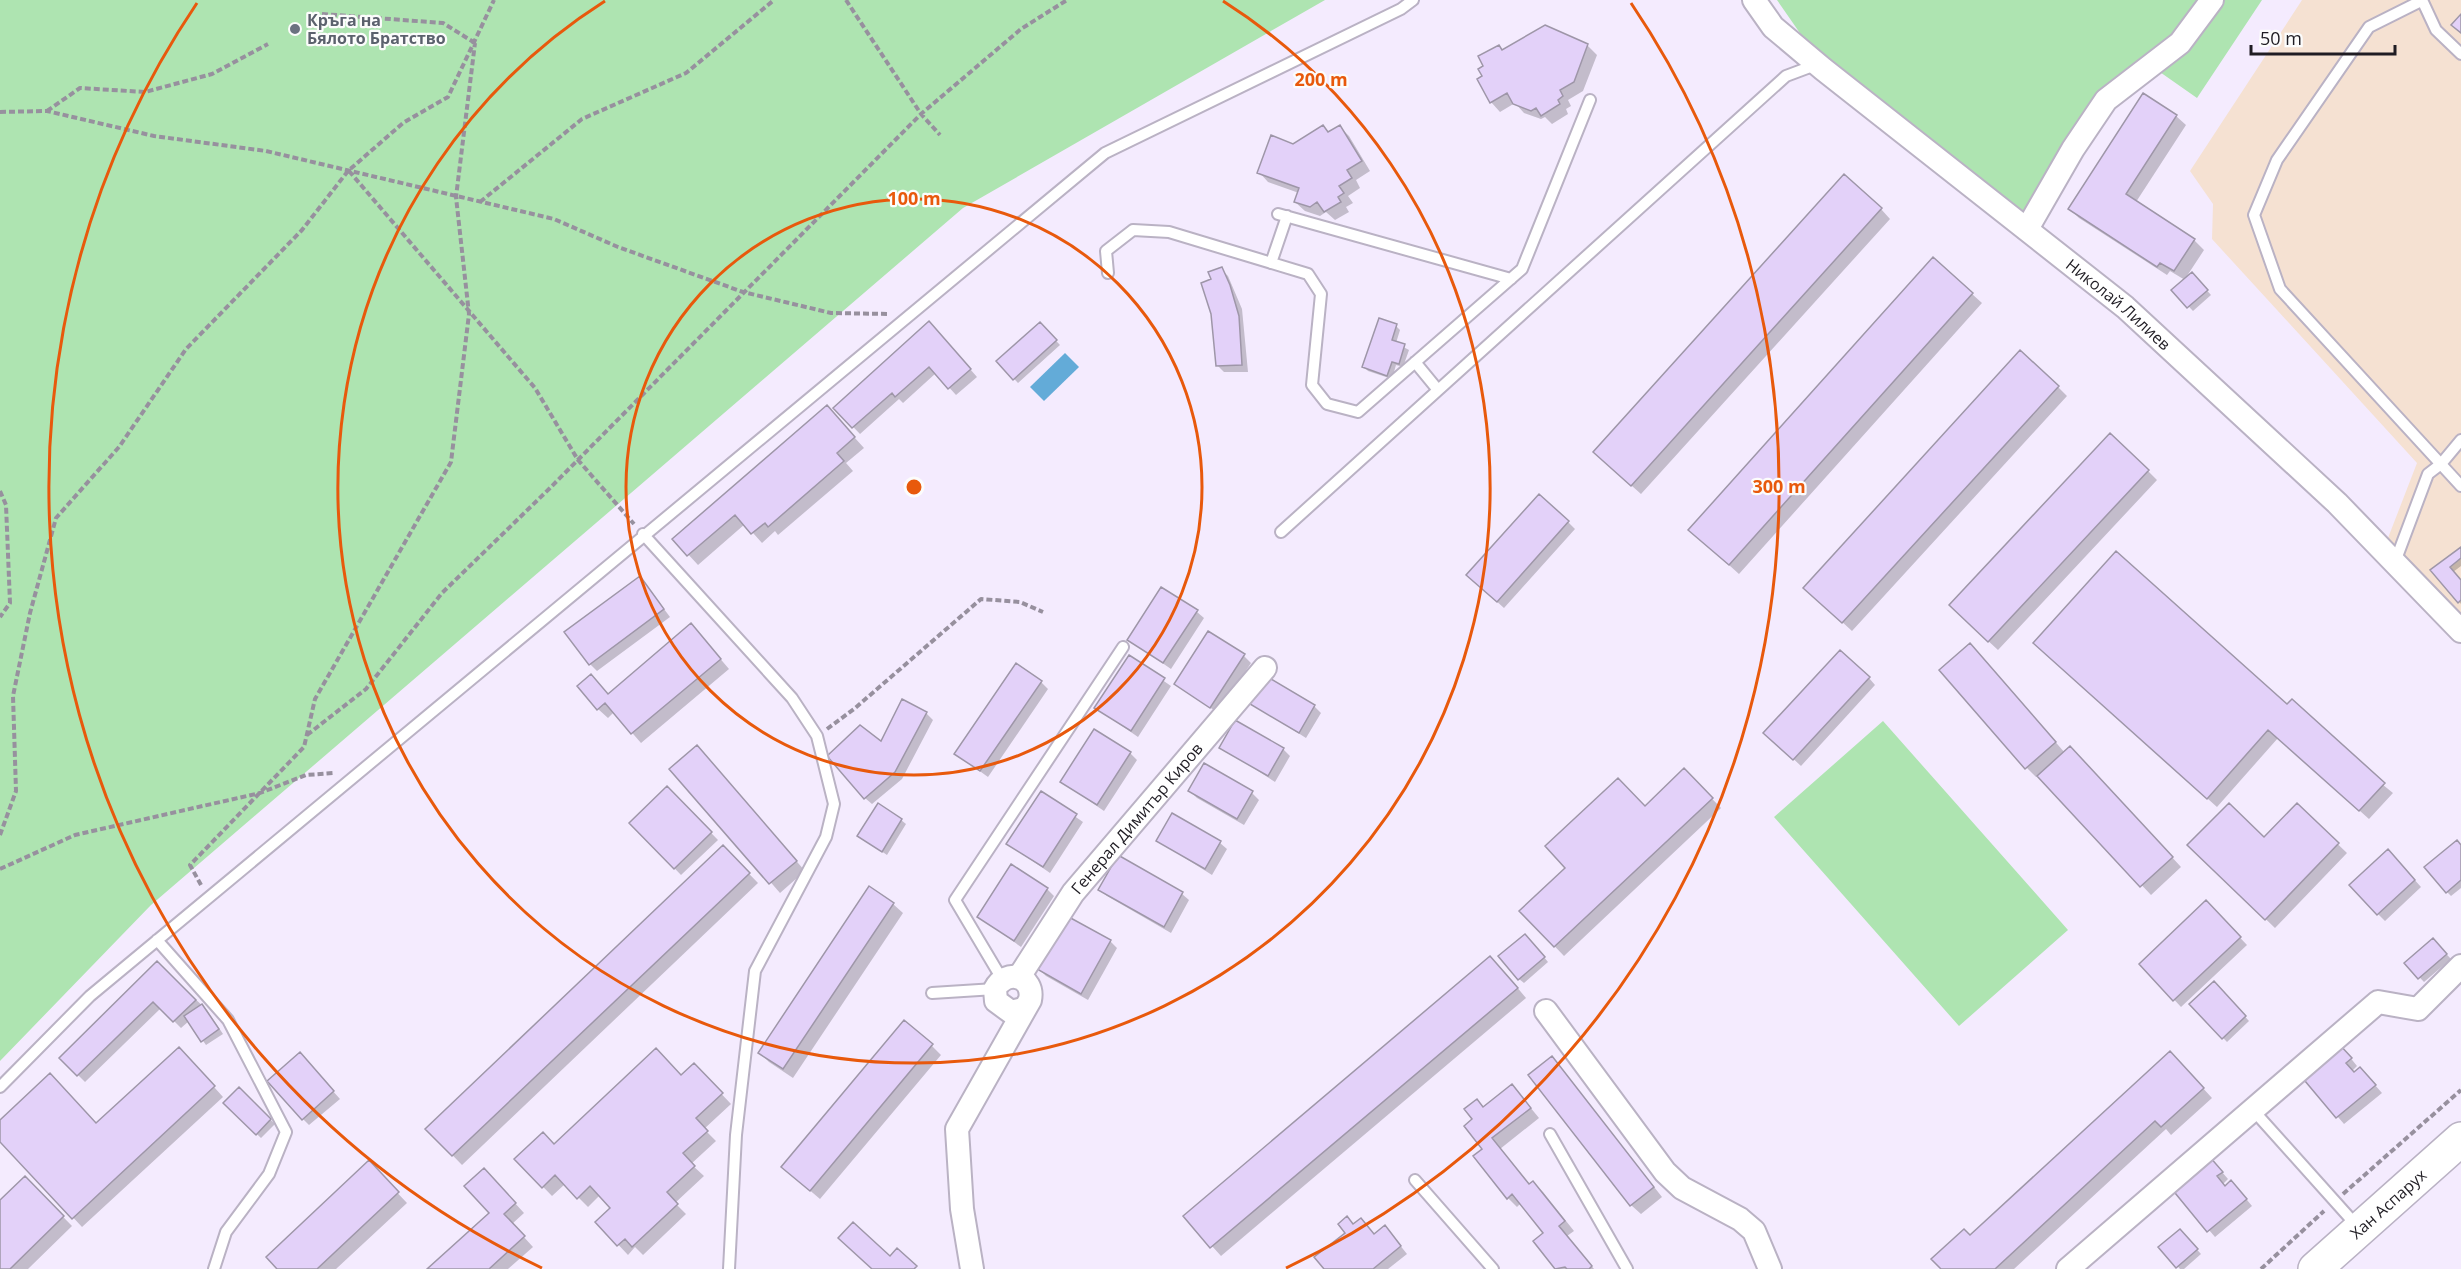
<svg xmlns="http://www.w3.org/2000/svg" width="2461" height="1269" viewBox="0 0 2461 1269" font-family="'Open Sans',sans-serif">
<rect width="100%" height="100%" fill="#f4ebfe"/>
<path fill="#f5e1d2" d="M2302,0H2461V617L2388,538L2417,463L2212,239L2213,204L2190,171Z"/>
<path fill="#aee4b1" d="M0,0H1325L963,208L151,905L0,1061Z
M1777,0H2262L2197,98L2157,70L2136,79L2034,223L1811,49Z
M1883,721L2068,930L1959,1026L1774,817Z"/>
<path fill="#63abd8" d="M1065,353L1079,367L1044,401L1030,387Z"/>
<path fill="#0003" d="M1587,45L1597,55L1583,91L1568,100L1571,106L1566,109L1568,114L1552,124L1545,117L1541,119L1524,113L1515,103L1500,112L1491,102L1484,77L1499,47L1504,51Z
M2176,116L2186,125L2136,202L2194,240L2204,250L2185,279L2192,274L2211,295L2193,311L2173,290L2185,280L2170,271L2167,275L2079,218L2070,209Z
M1340,127L1349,136L1370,171L1356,180L1360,188L1348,196L1353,203L1346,207L1349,212L1335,220L1326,212L1320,216L1305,211L1295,202L1299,193L1268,182L1259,172L1293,146L1329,134Z
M1881,209L1890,219L1641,494L1604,461Z
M1221,269L1228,276L1242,309L1248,372H1224L1217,365L1213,280Z
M1972,294L1982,303L1739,574L1700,539Z
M1040,324L1060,345L1018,383L998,362Z
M1396,326L1400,330L1396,343L1409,350L1403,367L1396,365L1392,379L1368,371L1364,367Z
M936,330L977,377L956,395L936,373L903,403L899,399L860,434L835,408Z
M2058,387L2067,396L1852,631L1815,597Z
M836,417L864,448L846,463L853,471L778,535L775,531L762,543L745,524L698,565L674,539Z
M2148,471L2157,480L1998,650L1960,615Z
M1568,522L1575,529L1504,608L1475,582Z
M2461,549V566L2453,572L2461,581V604L2432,570Z
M646,585L670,617L597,671L590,664Z
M1197,612L1204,618L1171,669L1129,640Z
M700,635L729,669L641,743L614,712L608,718L598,709L591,676L609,695Z
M2044,653L2287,707L2393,793L2369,819L2278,738L2217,807Z
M1979,654L2065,753L2080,757L2181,867L2151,895L2038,775L2036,777L2027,768L1941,670Z
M1244,656L1251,663L1218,713L1176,684Z
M1129,657L1171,686L1138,737L1096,708Z
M1869,678L1875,685L1801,766L1772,739Z
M1041,682L1048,689L988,777L956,754Z
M1252,704L1314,706L1321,713L1306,738Z
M926,713L933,720L902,779L872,804L865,798L882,744Z
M1221,747L1283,749L1290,756L1275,782Z
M1130,753L1137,760L1104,811L1062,782Z
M706,757L805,871L780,893L672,769Z
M1684,770L1721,808L1564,956L1521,911L1645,807Z
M667,788L718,840L681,875L631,823Z
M1190,791L1252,793L1259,800L1244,825L1197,798Z
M1041,793L1083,822L1050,873L1008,844Z
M2297,805L2347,853L2275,928L2189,845L2264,839Z
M901,820L906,824L887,855L859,836Z
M1158,841L1220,843L1227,849L1212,875Z
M2461,846V888L2451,896L2447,892Z
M723,847L758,883L462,1165L427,1129Z
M1118,857L1182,894L1189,900L1171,933L1107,896L1100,890Z
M2395,858L2421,887L2385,921L2378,914Z
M1047,889L1054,896L1021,947L979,917Z
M2206,902L2247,945L2181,1007L2141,964Z
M893,904L903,913L793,1078L769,1062L760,1053Z
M1530,940L1548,962L1524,983L1519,979Z
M2433,940L2451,959L2424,982L2406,963Z
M1110,941L1117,948L1088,1000L1046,976L1039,969Z
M157,963L207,1010L223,1034L206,1045L189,1021L181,1028L161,1008L85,1082L61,1058Z
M1500,967L1526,998L1221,1256L1185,1216Z
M2214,983L2249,1021L2227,1042L2191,1004Z
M932,1046L941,1055L820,1199L793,1176Z
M2345,1051L2357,1066L2352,1071L2355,1074L2367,1076L2382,1093L2344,1124L2302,1075Z
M188,1058L223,1097L82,1227L0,1139V1122L97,1125Z
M1552,1058L1662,1197L1641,1214L1631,1205Z
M306,1061L340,1099L309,1125L303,1119Z
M2179,1062L2212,1098L2171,1135L2166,1129L2014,1269H1943L1970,1237Z
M694,1065L731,1104L704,1129L716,1141L691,1164L704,1176L675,1203L686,1214L643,1255L635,1247L628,1255L597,1222L612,1208L600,1195L588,1207L565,1184L552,1196L516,1159L554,1146L682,1077Z
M239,1089L275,1124L261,1138L225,1103Z
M1521,1096L1539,1118L1500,1149L1530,1185L1533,1183L1543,1192L1574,1231L1567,1236L1594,1269H1557L1535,1241L1545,1233L1521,1203L1517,1207L1508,1198L1484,1149V1108Z
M369,1163L407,1203L336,1269H279Z
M2216,1165L2228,1179L2223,1184L2226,1187L2238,1189L2252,1206L2215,1237L2173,1188Z
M25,1178L72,1226L28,1269H0V1202Z
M494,1180L524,1213L512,1224L533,1247L508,1269H429L491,1213Z
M1354,1225L1375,1235L1391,1234L1407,1254L1388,1269H1326Z
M2180,1231L2201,1254L2184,1269H2180L2161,1247Z"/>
<path fill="#e3d1f9" stroke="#9e96a8" stroke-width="1.5" d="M2461,14V33L2451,25Z
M1545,25L1588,44L1574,82L1560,90L1563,96L1558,100L1560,104L1541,116L1536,108L1531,111L1513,104L1507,93L1490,103L1477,79L1482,76L1478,69L1483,66L1478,56L1499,45L1502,50Z
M2143,93L2177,115L2126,194L2195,239L2174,271L2160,263L2157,267L2068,209Z
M1323,125L1328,132L1340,125L1362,161L1347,170L1352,178L1339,186L1344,193L1338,197L1341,202L1324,212L1317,202L1310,207L1294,202L1299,188L1257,173L1271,135L1293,144Z
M1844,174L1882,208L1631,486L1593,452Z
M1933,257L1973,293L1729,565L1688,530Z
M1222,267L1230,285L1239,316L1242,365L1216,366L1211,314L1201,283L1211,279L1208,272Z
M2192,272L2208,290L2187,308L2171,290Z
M1379,318L1397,324L1392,340L1405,344L1399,364L1392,362L1387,376L1362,367Z
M929,321L971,369L948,389L929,367L895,397L892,393L852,428L833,408Z
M1040,322L1057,340L1013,380L996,361Z
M2020,350L2059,386L1842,623L1803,588Z
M827,405L855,437L837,453L844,461L768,527L765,523L751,534L735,515L687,556L672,539Z
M2110,433L2149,470L1988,642L1949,605Z
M1539,494L1569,521L1497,602L1466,575Z
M2461,547V558L2450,567L2461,580V600L2458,603L2430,570Z
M2116,551L2287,704L2292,699L2385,783L2359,811L2268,730L2207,799L2033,643Z
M640,576L664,609L589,665L564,632Z
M1161,587L1198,610L1163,663L1127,640Z
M691,623L721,659L631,734L605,703L597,710L577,686L591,674L608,694Z
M1208,631L1245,654L1210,708L1174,684Z
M1970,643L2056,742L2025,769L1939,670Z
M1840,650L1870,677L1793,760L1763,733Z
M1129,655L1165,678L1131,731L1094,708Z
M1016,663L1042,681L980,771L954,754Z
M1266,676L1315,705L1299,733L1250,704Z
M902,699L927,712L895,772L864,799L827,756L860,725L881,741Z
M1235,720L1284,748L1268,776L1219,748Z
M1094,729L1131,752L1097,805L1060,782Z
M697,745L797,861L769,884L669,769Z
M2070,746L2173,857L2140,887L2037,776Z
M1204,763L1253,791L1237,819L1188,791Z
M1684,768L1713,798L1554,947L1519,911L1565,868L1545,846L1618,778L1645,806Z
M667,786L712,832L674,869L629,823Z
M1041,791L1077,814L1043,867L1006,844Z
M878,803L902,819L882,852L857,836Z
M2229,803L2264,837L2297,803L2339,843L2265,920L2187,845Z
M1172,813L1221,841L1205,869L1156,841Z
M2457,840L2461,845V880L2446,893L2424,867Z
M723,845L750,873L452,1156L425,1129Z
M2388,849L2415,880L2377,915L2349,885Z
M1118,855L1183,892L1164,927L1098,890Z
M1011,864L1048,888L1014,941L977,917Z
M869,886L894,903L783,1069L758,1053Z
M2206,900L2241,937L2173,1001L2139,964Z
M1067,916L1111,940L1081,994L1037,969Z
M1525,934L1545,957L1518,980L1498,956Z
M2433,938L2447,954L2418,979L2404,963Z
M1490,956L1518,988L1210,1248L1183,1216Z
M157,961L196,1000L173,1022L153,1002L77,1076L59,1058Z
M2214,981L2246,1016L2222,1039L2189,1004Z
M202,1004L219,1029L201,1042L184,1016Z
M904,1020L933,1044L810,1191L781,1167Z
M2338,1043L2352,1058L2346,1063L2354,1072L2360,1067L2376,1085L2336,1118L2300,1075Z
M179,1047L215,1086L72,1219L0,1142V1120L50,1073L96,1123Z
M656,1048L681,1075L694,1063L723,1093L696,1118L708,1131L683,1153L695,1166L667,1192L678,1204L632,1247L625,1239L617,1246L595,1222L610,1208L590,1186L577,1199L555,1175L542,1188L514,1159L543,1132L554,1144Z
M2170,1051L2204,1088L2161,1127L2155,1121L1995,1269H1941L1931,1259L1964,1229L1970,1235Z
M300,1052L334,1091L302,1120L267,1081Z
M1552,1056L1654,1187L1630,1206L1528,1075Z
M1512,1084L1531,1108L1492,1138L1529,1184L1533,1181L1565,1221L1559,1226L1592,1266L1589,1269H1567L1565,1267L1555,1269L1533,1241L1543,1233L1512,1194L1507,1199L1473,1156L1482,1149L1464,1126L1472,1119L1464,1109L1477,1099L1483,1107Z
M239,1087L271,1119L256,1135L223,1103Z
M2209,1156L2223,1172L2217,1176L2225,1186L2231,1180L2247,1199L2207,1232L2171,1188Z
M369,1160L399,1192L317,1269H277L266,1257Z
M484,1168L516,1203L504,1214L525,1236L489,1269H427L489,1213L464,1186Z
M25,1176L64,1216L10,1269H0V1200Z
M1347,1216L1353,1224L1361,1218L1374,1234L1385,1225L1401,1246L1373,1269H1324L1314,1257L1345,1233L1338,1224Z
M853,1222L890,1256L897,1248L917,1266L914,1269H872L838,1238Z
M2180,1229L2198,1249L2176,1268L2158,1247Z"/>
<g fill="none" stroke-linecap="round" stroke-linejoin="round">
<g stroke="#bab2c4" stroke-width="14">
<path id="service" d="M2422,0L2436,30L2461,54
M2421,1L2369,27L2277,160L2254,215L2280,289L2461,486
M1278,214L1511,279
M1271,263L1287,216
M1108,273L1106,251L1133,230L1169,232L1308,274L1321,294L1312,385L1327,404L1358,412L1522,269L1590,100
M1415,362L1438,390
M1281,532L1786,76L1810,67L1817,68
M643,534L792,698L817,736L834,804L826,837L755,971L736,1135L729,1269
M2395,562L2428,474L2441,464L2461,440
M157,940L228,1020L286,1132L269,1174L226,1232L214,1269
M1002,979L955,900L1123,647
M932,993L995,989
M0,1087L90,996L1105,153L1401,9L1413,0
M2253,1110L2357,1226
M1550,1134L1627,1269
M1415,1180L1493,1269"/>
</g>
<g stroke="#bab2c4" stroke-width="26">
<g id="minor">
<path id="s1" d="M1754,0L1773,27L1823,69L2125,307L2337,503L2461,631"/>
<path d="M2027,229L2073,149L2106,100L2180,43L2212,0"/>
<path id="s2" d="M1019,977L1073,893L1265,668"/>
<path d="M1546,1011L1665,1172L1682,1188L1740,1219L1754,1231L1770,1269"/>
<path d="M972,1269L962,1209L957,1129L1030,1000C1035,976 1006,968 995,989L996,1001L1011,1012L1023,1009"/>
<path d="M2068,1269L2378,1002L2418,1009L2461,966"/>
</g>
</g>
<g stroke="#bab2c4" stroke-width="36">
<g id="primary">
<path id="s3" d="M2315,1269L2461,1139"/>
</g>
</g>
<path stroke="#97909e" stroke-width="4" stroke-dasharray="6 3" stroke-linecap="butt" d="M846,0L921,114L940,135
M322,14L443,23L475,43
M47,111L80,88L145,92L212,74L268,44
M0,112L47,111L154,136L266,151L554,219L618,247L743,292L831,313L889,314
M349,171L535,388L578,460L634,524
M480,202L582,119L686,73L774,0
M0,491L6,505L10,603L0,617
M827,729L854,709L981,599L1020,602L1043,612
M307,735L366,689L442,593L550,488L921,114L1021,29L1067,0
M0,835L16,791L13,696L30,613L56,518L119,447L186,349L302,230L348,171L403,123L448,97L494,0
M0,869L75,835L260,793L306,775L334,773
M201,885L190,865L304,747L315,699L451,462L469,314L456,197L475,43
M2343,1194L2461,1090
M2261,1269L2324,1211"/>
<use href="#service" stroke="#fff" stroke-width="10"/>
<use href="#minor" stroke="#fff" stroke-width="22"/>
<use href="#primary" stroke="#fff" stroke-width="33"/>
</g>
<g fill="none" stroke="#e8590c" stroke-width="3">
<circle cx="914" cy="487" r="288"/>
<path d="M1223 1A576 576 0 1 1 605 1"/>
<path d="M542 1268A865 865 0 0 1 197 3M1631 3A865 865 0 0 1 1286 1268"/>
</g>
<circle fill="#6b7280" stroke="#fcfcfc" stroke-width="2" cx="295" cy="29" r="6"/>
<g text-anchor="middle" stroke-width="4.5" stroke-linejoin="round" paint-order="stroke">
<g font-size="16" font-weight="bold" fill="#5b616d" stroke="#fcfcfc" text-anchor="start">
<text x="307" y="26">Кръга на<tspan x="307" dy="18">Бялото Братство</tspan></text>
</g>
<g font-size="16" fill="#1f1c23" stroke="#fcfcfc">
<text dy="6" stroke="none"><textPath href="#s1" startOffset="476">Николай Лилиев</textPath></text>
<text dy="6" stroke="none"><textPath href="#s2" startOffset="198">Генерал Димитър Киров</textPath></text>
<text dy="6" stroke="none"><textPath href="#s3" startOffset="98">Хан Аспарух</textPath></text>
</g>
</g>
<circle cx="914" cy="487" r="9" fill="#e8590c" stroke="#fcfcfc" stroke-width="3"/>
<g font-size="18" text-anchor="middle" font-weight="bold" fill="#e8590c" stroke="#fcfcfc" stroke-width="4.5" stroke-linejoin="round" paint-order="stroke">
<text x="1321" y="86">200 m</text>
<text x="914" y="205">100 m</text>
<text x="1779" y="493">300 m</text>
</g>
<path d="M2251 45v9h144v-9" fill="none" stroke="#1f1c23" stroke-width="3"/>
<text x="2260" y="45" font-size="18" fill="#1f1c23" stroke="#fcfcfc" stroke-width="4.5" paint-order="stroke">50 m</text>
</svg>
